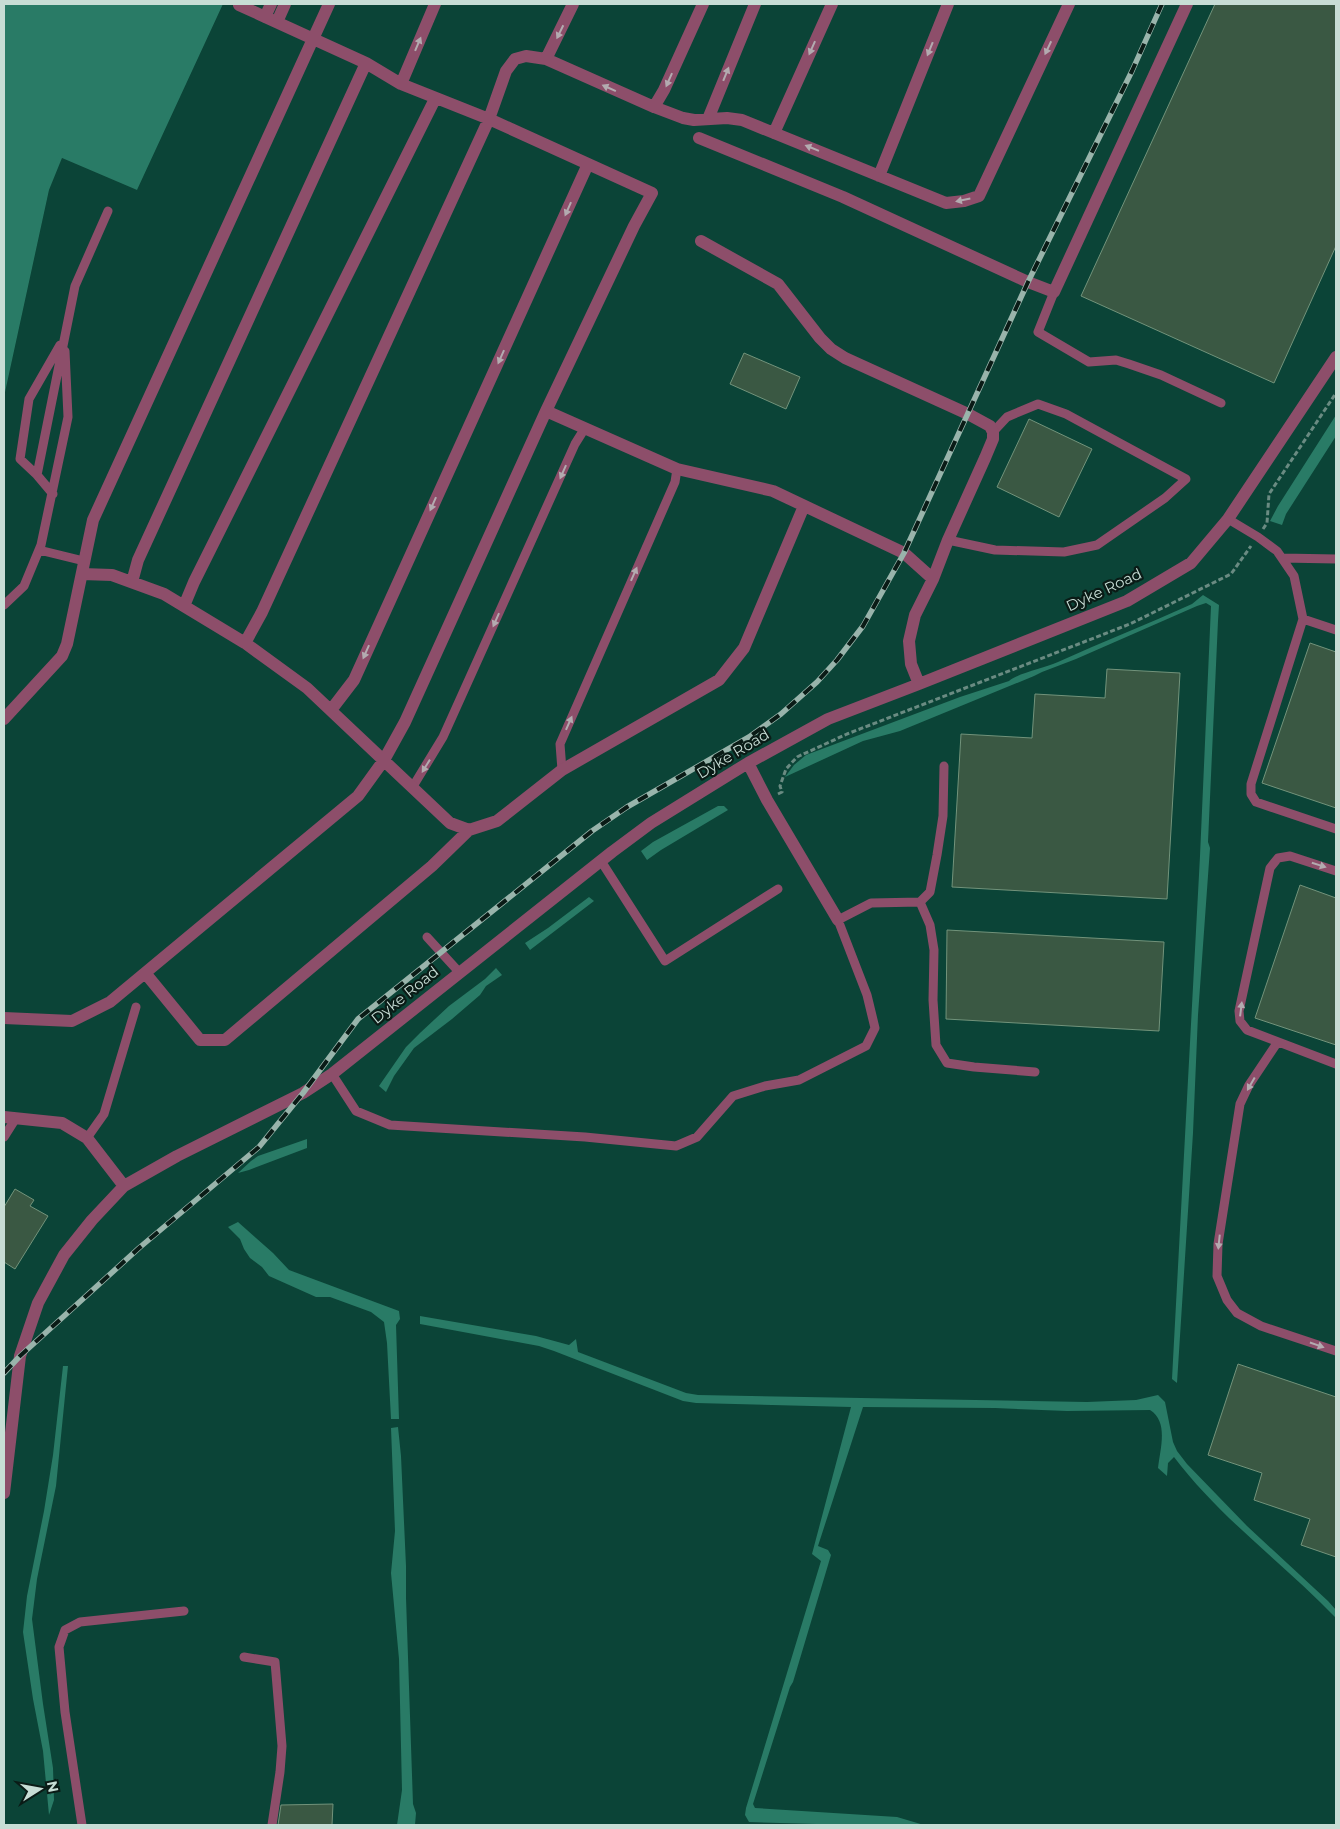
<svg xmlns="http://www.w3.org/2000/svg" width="1340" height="1829" viewBox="0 0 1340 1829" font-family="Montserrat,sans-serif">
<rect width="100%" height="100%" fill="#0c382d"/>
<path fill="#0b4437" d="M223,4H1336V1825H4V397L49,190L62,158L137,190Z"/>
<path fill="#297b66" d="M4,4H223L137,190L62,158L49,190L4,397Z
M1336,415V436L1286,514L1282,525L1270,521L1278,506Z
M1203,595L1219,605L1218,621L1208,842L1210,848L1198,1015L1193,1133L1177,1383L1172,1379L1173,1360L1200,856L1211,606L1206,603L1197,606L1076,659L1042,672L1034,676L900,731L863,741L785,777L794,765L806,755L960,697L1009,681C1018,673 1045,668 1058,662C1102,642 1148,624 1192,604Z
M718,806H724L728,810L661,850L647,860L641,851L653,842Z
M589,897L594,901L530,950L525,943L548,928Z
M496,968L502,975L486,986L480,995L452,1019L414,1048L394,1076L386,1092L379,1086L406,1047L420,1033L449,1006L485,979Z
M307,1139V1148L249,1170L238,1173L251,1161L258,1156Z
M238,1222L273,1253L289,1270L399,1311L400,1319L396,1325L399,1419H391L387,1343L384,1322L371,1312L330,1297H316L269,1276L262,1267L250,1258L244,1249L240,1239L228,1227Z
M420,1316L536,1336L569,1345L576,1339L578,1352L686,1393L698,1395L1087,1402L1136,1400L1158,1395L1165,1402L1173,1442L1177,1451L1187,1464L1247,1526L1328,1601L1336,1610V1618C1283,1563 1220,1518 1174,1457L1168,1463L1167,1476L1158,1468C1160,1449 1169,1422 1150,1410L1067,1411L995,1408L863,1407L818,1546L828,1550L831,1555L793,1682L790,1687L753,1804L755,1808L897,1817L924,1825H852L749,1822L745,1815L746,1808L821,1561L812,1554L851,1407L696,1403L683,1401L554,1351L539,1346L420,1324Z
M63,1366H68L56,1486L37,1579L32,1619L43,1704L53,1768L54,1800L49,1815L43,1751L33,1699L23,1632L27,1596L44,1511L53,1455Z
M398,1427L401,1456L406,1566V1598L413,1804L416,1813L415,1825H397L402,1790L399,1659L391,1573L395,1531L391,1428Z"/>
<path fill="#3a5843" stroke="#72937b" d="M1215,4H1336V246L1274,383L1081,296Z
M744,353L800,377L786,409L730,384Z
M1029,419L1092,449L1059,517L997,487Z
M1310,643L1336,652V808L1262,783Z
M1107,669L1180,673L1167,899L952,887L961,734L1032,738L1035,694L1105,698Z
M1300,885L1336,898V1045L1255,1018Z
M947,930L1164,942L1159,1031L946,1019Z
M15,1189L34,1200L30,1206L48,1216L15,1269L4,1262V1207Z
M1238,1364L1336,1397V1557L1301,1545L1310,1519L1254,1500L1262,1473L1208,1455Z
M333,1804L332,1825H278L281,1805Z"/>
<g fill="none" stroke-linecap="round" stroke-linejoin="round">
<path stroke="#6a8b82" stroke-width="3" stroke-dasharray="5 2.5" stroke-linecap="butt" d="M1263,529L1267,523L1269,494L1336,393
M778,794L782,792L780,786L786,769L797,757L847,734L1130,624L1231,574L1251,546"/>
<path stroke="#8d4e6a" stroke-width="9" d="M1054,292L1038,332L1089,362L1116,360L1129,364L1161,375L1221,403
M37,475L20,459L29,399L60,345
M53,494L37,475L75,286L108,211
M1228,519L1258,537L1277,551L1294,576L1303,619L1251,784V794L1256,802L1336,829
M948,540L995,550L1064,552L1097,545L1165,498L1186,479L1066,414L1038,404L1007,417L993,432
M39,550L84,561
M1282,558L1336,559
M4,605L24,586L41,545L68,417L65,351
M1303,619L1336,630
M562,770L560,744L675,482L677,469
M412,788L443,737L575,444L585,428
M601,861L665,961L778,889
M1336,871L1290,856L1278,858L1270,868L1239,1011L1240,1021L1247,1030L1336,1064
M920,902L930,925L934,950L933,1000L936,1045L947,1063L974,1067L1035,1072
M427,937L459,972
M1277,1043L1249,1085L1240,1104L1218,1244L1217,1276L1227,1300L1237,1313L1261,1326L1336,1351
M332,1074L356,1111L390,1125L585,1137L676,1146L697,1137L733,1096L765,1086L799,1080L866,1046L875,1028L867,995L838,920L871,903L920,902L930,892L937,855L943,816L944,766
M4,1137L16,1118
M87,1138L104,1114L136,1007
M244,1657L275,1662L282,1746L280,1772L272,1825
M82,1825L65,1712L59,1647L65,1630L80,1622L184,1611"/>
<path stroke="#8d4e6a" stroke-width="12" d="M265,17L271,4
M277,22L285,4
M546,59L573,4
M401,84L435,4
M654,107L664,90L703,4
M708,119L755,4
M774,133L832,4
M699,138L843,197L1028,282L1054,292L1187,4
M879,176L948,4
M701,241L778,284L820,338L831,349L845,358L968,414L990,426L993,432V439L985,458L948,540L933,579L915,615L909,641L911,664L919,684
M546,411L677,469L773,491L904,553L933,579
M82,574L112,575L164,594L245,643L307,688L450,823L469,830L497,821L562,770L719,680L744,648L804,506
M132,582L138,560L366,63
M184,606L194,582L435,99
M245,643L262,612L489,119L506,71L515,59L526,56L546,59L654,107L683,118L694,120L727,118L742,120L946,203L964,201L979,196L1069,4
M331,710L354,680L588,164
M4,719L62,656L67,644L93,520L329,4
M748,763L767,800L838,920
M146,974L200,1040H225L432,866L469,830
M4,1018L72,1021L110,1002L358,796L384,760L405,722L546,411L634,226L652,193L489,119L401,84L366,63L239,5L240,4
M4,1117L62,1123L87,1138L124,1186
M4,1493L20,1356L38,1303L64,1255L92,1220L124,1186L177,1156L303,1093L332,1074L612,852L651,823L748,763L828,719L919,684L1127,601L1191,563L1228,519L1336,357"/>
<g stroke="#99b4ab" stroke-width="5.5">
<path id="rail" d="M4,1373L20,1356L139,1248L259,1147L303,1093L358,1019L592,831L627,807L749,737L781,714L817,682L837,660L863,626L904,553L1028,282L1132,71L1162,4"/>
</g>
<use href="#rail" stroke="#0a1b16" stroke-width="4" stroke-dasharray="11" stroke-linecap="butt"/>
</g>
<defs><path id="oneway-solid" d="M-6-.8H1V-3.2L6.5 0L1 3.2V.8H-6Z" transform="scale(1.25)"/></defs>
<g fill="#b3abb0">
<use href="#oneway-solid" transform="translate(560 32) rotate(116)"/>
<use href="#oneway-solid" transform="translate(418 44) rotate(-67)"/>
<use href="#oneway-solid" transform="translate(812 48) rotate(114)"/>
<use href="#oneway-solid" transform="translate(1048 48) rotate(115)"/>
<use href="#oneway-solid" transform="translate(930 49) rotate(112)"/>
<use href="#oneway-solid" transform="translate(726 74) rotate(-68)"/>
<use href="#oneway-solid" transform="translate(669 80) rotate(114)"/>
<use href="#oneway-solid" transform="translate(609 88) rotate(-156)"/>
<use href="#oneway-solid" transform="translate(812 148) rotate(-158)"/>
<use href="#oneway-solid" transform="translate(963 200) rotate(168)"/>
<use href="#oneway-solid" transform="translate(568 209) rotate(114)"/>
<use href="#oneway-solid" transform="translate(501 357) rotate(114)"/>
<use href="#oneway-solid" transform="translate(563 472) rotate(114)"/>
<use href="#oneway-solid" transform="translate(433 504) rotate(114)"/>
<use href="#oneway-solid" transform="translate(634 574) rotate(-66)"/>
<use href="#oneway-solid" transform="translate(496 620) rotate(114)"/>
<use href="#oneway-solid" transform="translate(366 652) rotate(114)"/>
<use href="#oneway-solid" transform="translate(569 723) rotate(-66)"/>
<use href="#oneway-solid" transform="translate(426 766) rotate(122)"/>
<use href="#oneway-solid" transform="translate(1319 865) rotate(17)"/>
<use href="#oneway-solid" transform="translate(1241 1009) rotate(-83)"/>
<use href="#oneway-solid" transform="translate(1251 1084) rotate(120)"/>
<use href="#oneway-solid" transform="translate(1219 1242) rotate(96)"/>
<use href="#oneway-solid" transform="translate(1317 1345) rotate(19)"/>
</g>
<g text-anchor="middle" stroke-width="4.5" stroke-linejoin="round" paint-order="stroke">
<g font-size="15" fill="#c7ddd5" stroke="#0a1b16">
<text transform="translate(1104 590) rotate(-25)" y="5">Dyke Road</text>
<text transform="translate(733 754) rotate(-31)" y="5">Dyke Road</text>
<text transform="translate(405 995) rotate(-39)" y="5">Dyke Road</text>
</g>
</g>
<rect width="1340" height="1829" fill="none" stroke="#c7ddd5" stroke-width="10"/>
<g transform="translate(40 1789) rotate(79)" stroke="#0a1b16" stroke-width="4" paint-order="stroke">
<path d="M0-4L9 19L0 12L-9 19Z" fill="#c7ddd5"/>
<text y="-8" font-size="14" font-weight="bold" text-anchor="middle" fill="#c7ddd5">N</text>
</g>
</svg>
